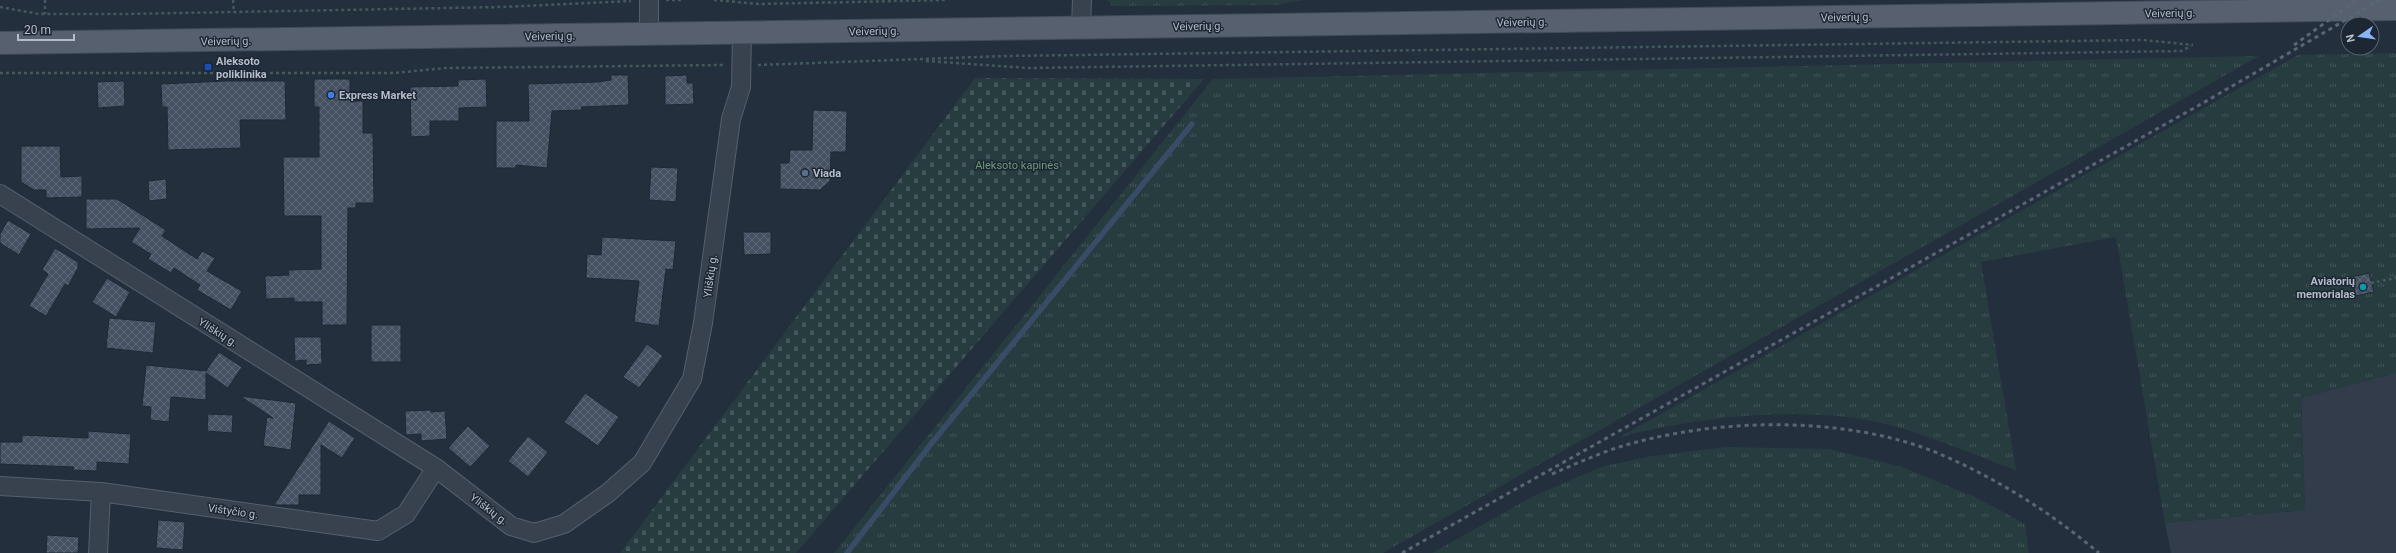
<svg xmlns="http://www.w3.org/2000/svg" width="2396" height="553" viewBox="0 0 2396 553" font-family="Roboto,sans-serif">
<defs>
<pattern id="grass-tufts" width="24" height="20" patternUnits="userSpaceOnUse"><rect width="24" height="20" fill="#263c3f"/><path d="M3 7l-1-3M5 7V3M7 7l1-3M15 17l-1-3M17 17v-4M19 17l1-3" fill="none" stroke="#435659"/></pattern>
<pattern id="cemetery-stones" width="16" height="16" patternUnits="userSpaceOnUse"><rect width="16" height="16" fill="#263c3f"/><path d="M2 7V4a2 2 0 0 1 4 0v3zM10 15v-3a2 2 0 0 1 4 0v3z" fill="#435659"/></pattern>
<pattern id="building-cross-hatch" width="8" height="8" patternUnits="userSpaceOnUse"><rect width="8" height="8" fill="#455162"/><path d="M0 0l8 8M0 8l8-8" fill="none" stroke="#5d6877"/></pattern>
</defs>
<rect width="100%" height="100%" fill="#242f3e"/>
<path fill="#323c4b" d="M2396,373V553H2171L2165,523L2305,510L2301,398Z"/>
<path fill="url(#grass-tufts)" d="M1108,0H1303L1276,5L1112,6Z
M2396,53V373L2301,398L2305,510L2165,523L2116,237L1981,262L2016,470C1974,455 1933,437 1890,425C1810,404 1700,416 1620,437L2298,55Z
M2259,56L1383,553H834L1213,79Z
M1726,447L1829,449L1902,467L1977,498L2025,524L2029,553H1432L1534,496L1601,467L1647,457Z"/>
<path fill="url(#cemetery-stones)" d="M975,78L1204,79L796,553H620Z"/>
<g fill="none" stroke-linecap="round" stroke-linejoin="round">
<path stroke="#394c67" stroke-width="5.5" d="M847,553L931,444L1192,124"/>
</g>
<path fill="url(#building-cross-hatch)" stroke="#1f2835" d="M611,75H628L629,105L581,107L582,110L552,111L547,168L516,165V168H496V121H529L528,84L598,82L611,80Z
M687,75V83H693L694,104L665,105V76Z
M314,79H350V101H363V133H373L374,203H356V208H348L347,325H322V302H294V298L266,299L265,276L289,275L288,270L321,269V216H284L283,157H319V107H314Z
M486,79L487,107L459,108V121H430V136L411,137L410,87L458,86V80Z
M124,81L125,106L98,108L97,82Z
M225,81H285L286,120H240L241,148L168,150L167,107H162L161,84Z
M813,110L847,111L846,152H831L830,181L820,190L780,189V163H789L790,150H812Z
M21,146H60L61,177L82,176V197L46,198V190H34L21,182Z
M651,167L678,168L676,202L649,200Z
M166,179L167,199L149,201L148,181Z
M86,199H117L166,230L162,236L197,259L202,251L215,258L207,271L242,291L231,310L197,290L200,285L174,268L171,273L148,259L151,254L131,242L140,228L86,229Z
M8,220L31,234L19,255L0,243V234Z
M743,232H771V254L744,255Z
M602,237L676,241L673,270L666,269L659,326L634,322L639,281L586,278L587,254L601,255Z
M55,248L78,262V268L68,286L65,284L46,316L29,306L48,274L42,270Z
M2369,273L2374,292L2356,296L2351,277Z
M107,278L130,292L116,317L92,302Z
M109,318L156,322L153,353L106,348Z
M371,325H401V362H371Z
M294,337H321L322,364L306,365V360L295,361Z
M647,344L663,356L639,388L623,377Z
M219,352L242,367L228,388L206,373V400L171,397L169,422L150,420L151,407L142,406L146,365L206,371Z
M585,393L619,417L598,446L564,422Z
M240,396L296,403L291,450L263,446L267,417L273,418Z
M431,410V412L445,411L447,439L421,441V434L406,435L405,411Z
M208,414L233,415L232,433L207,431Z
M329,421L355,438L342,458L321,445V495H299V505H274Z
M468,426L490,446L470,467L448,448Z
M88,431L131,434L129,464L97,462V471L73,470L74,467L0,464V442H22V435L88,438Z
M528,436L548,452L528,477L508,461Z
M158,520L185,522L183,550L156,548Z
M47,535L79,537L78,553H46Z"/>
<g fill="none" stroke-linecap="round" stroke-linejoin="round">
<g stroke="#565f6c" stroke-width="20">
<path id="street" d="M649,0V34
M1081,27L1082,0
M0,194L436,468L511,526L534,533L564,524L608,493L642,463L692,379L703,323L731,119L741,87L742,33
M0,486L101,492L378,531L406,514L436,468
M98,553L101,492"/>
</g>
<g stroke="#414a57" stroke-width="24">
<path id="primary" d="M0,43L2396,9"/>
</g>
<path stroke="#44595c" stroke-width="2.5" stroke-dasharray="3 3" stroke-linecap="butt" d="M45,0V14
M233,0L234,12
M666,0H684
M714,0L759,4L946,0
M0,7L39,14H126L502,7L631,1
M926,61L1029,68L2181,51L2191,46
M758,65L1005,56L2143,40L2193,45
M0,73H395L445,68L723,65
M2371,283L2396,278"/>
<use href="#street" stroke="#38414e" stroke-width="18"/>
<use href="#primary" stroke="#56606e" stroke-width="22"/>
<path stroke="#5a6575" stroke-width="3" stroke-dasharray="4 4" stroke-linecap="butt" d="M2294,45L2357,0
M1552,474C1580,462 1608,449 1637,442C1728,418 1847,417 1935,452C1995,477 2050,512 2099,553
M1402,553L2203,103L2380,0"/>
</g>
<rect fill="#1a4fb4" stroke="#1d2633" stroke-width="1.5" x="204" y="63" width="8" height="8" rx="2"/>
<circle fill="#3f7fe0" stroke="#1d2633" stroke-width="1.5" cx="331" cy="95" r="4"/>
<circle fill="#5c6f8a" stroke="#1d2633" stroke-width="1.5" cx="805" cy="173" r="4"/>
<circle fill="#0f9aa8" stroke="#1d2633" stroke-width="1.5" cx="2363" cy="287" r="4"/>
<g text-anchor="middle" stroke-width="3" stroke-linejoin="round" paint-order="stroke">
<g font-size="11" fill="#b4bcc9" stroke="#1d2633">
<text transform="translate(2170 13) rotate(-1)" y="4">Veiverių g.</text>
<text transform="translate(1846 17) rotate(-1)" y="4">Veiverių g.</text>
<text transform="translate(1522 22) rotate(-1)" y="4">Veiverių g.</text>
<text transform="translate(1198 26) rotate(-1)" y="4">Veiverių g.</text>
<text transform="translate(874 31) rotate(-1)" y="4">Veiverių g.</text>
<text transform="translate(550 36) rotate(-1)" y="4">Veiverių g.</text>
<text transform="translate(226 41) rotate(-1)" y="4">Veiverių g.</text>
<text transform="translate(710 276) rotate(-82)" y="4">Yliškių g.</text>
<text transform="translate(218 332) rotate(32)" y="4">Yliškių g.</text>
<text transform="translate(489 509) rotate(37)" y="4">Yliškių g.</text>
<text transform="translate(233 511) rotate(8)" y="4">Vištyčio g.</text>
</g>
<g font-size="11" font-weight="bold" fill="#b4bcc9" stroke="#1d2633" text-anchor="start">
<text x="216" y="65">Aleksoto<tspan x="216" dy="13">poliklinika</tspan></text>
<text x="339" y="99">Express Market</text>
<text x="813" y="177">Viada</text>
<text x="2355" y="285" text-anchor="end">Aviatorių<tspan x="2355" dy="13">memorialas</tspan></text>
</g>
<g font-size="11" fill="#6b9a76" stroke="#1d2633">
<text x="1017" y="169">Aleksoto kapinės</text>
</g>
</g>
<g transform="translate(2360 36) rotate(257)"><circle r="19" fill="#1d2633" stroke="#59626f"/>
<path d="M0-3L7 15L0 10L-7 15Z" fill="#8ab4f8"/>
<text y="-6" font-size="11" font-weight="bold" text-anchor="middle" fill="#b4bcc9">N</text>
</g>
<path d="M18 34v6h56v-6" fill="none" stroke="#b4bcc9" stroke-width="2"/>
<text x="24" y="34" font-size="12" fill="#b4bcc9" stroke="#1d2633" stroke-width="3" paint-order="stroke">20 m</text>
</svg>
